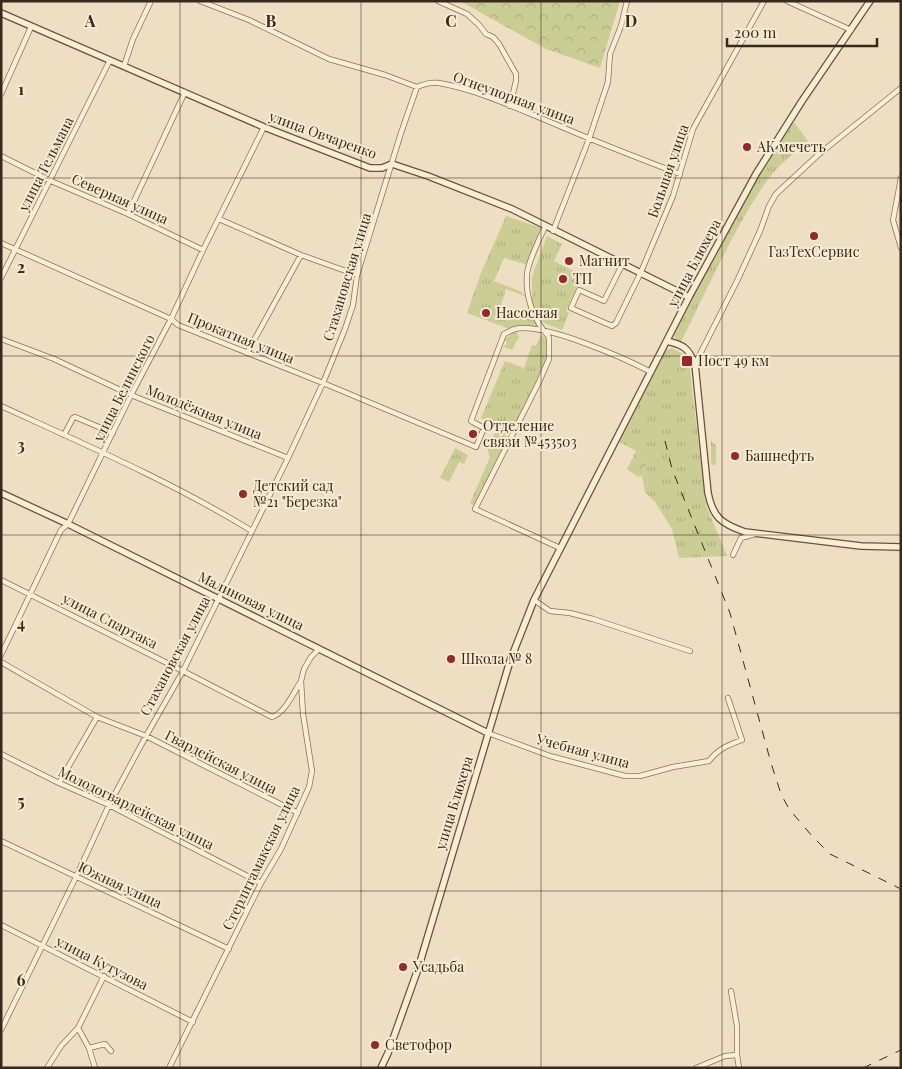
<svg xmlns="http://www.w3.org/2000/svg" width="902" height="1069" viewBox="0 0 902 1069" font-family="'Playfair Display',serif">
<defs>
<pattern id="grass-tufts" width="24" height="20" patternUnits="userSpaceOnUse" patternTransform="scale(1.25)"><rect width="24" height="20" fill="#cace95"/><path d="M3 7l-1-3M5 7V3M7 7l1-3M15 17l-1-3M17 17v-4M19 17l1-3" fill="none" stroke="#aeb180"/></pattern>
<pattern id="forest-crowns" width="20" height="18" patternUnits="userSpaceOnUse" patternTransform="scale(1.25)"><rect width="20" height="18" fill="#cace95"/><path d="M2 6a3 3 0 1 1 6 0M12 15a3 3 0 1 1 6 0" fill="none" stroke="#aeb180"/></pattern>
</defs>
<rect width="100%" height="100%" fill="#efdfc2"/>
<path fill="url(#grass-tufts)" d="M794,122L808,141C793,154 777,166 766,182C733,230 707,290 681,342L677,340L674,336L679,324L761,171Z
M506,216L541,228L527,265L504,258L494,281L520,291L527,297L506,289L500,309L523,318L530,307L537,325L536,327H516L509,329L467,313L481,273Z
M547,236L562,244L554,261L582,275L566,311L569,313L562,330L544,323L539,318L532,303V277Z
M516,332L519,337L512,350L504,347L507,342L504,340L510,334Z
M541,335L548,340L547,360L475,506L470,503L490,457L487,448L498,427L481,418L505,361L524,368L532,345L536,346Z
M672,348L685,355L689,362L705,499L707,508L727,556L679,558L672,529L655,502L645,492L642,476L647,463L636,451L619,442L666,350Z
M711,441L716,445V463L714,466L711,463Z
M455,448L468,455L464,464L459,462L449,482L440,478Z"/>
<path fill="url(#forest-crowns)" d="M460,1H620L600,68L546,49Z
M636,451L647,463L642,476L638,477L627,469Z"/>
<g fill="none" stroke-linecap="round" stroke-linejoin="round">
<g stroke="#8a7058" stroke-width="6">
<path id="street" d="M200,1L249,20L329,59L385,75L417,87C424,84 432,82 439,83C479,90 518,109 555,124C596,142 638,158 680,174
M438,1L467,14L479,25L486,34L493,37L499,44L516,74V81L510,106
M787,1L851,30
M124,66L133,39L151,1
M1,94L31,27
M1,156L51,181L128,214L203,250
M901,178L893,220L901,248
M128,214L185,92
M219,219L301,255L357,275
M545,227C540,237 527,265 527,275C525,297 534,321 549,337V359L539,382L475,509L560,548
M553,231L589,139L608,82L610,54L621,26L627,1
M1,243L171,319L178,325L323,383L476,447L484,428L471,421L504,334C507,333 511,330 515,329C543,322 624,358 651,372
M622,265L604,301L579,290L571,308L612,326L616,323L641,272L673,196L693,129L764,1
M1,278L110,60
M1,339L54,359L131,395L288,458
M247,353L301,255
M695,364L738,279L760,231L769,206L776,194L818,155L901,88
M1,406C86,445 172,482 252,531
M64,435L73,418L75,417L113,433
M733,555L741,538L755,534
M1,580L183,671L272,717C285,713 294,692 301,681
M534,600L550,611L570,613L593,619L690,651
M1,655L61,530L68,524L131,395L171,319L203,250L264,127
M1,662L97,717L146,736L298,813
M488,733L550,756L625,776H640L673,767L709,761C718,749 728,745 742,740L728,698
M1,754L59,783L109,805L261,883
M59,783L97,717
M1,841L229,949
M1,925L193,1022
M731,991L737,1026V1055
M78,1028L89,1048L95,1068
M1,1030L76,877L109,805L146,736L183,671L288,458L323,383L345,329L353,305L357,275L401,133L417,87
M89,1048L105,1044L111,1051
M47,1068L61,1046L78,1028L104,976
M169,1068L261,883L281,849L309,787L312,771L303,714L301,681L304,669L311,657L319,649
M696,1068L725,1056L737,1055L739,1068"/>
</g>
<g stroke="#6b513c" stroke-width="8">
<path id="secondary" d="M1,13L264,127L370,168H382L392,164L428,176L512,209L689,297
M667,341C684,345 688,348 695,364L708,493C713,518 722,524 745,532L861,546L901,547
M1,493L68,524L488,733
M381,1068L388,1053L418,969L510,661L534,600L689,297L756,174L802,101L870,1"/>
</g>
<use href="#street" stroke="#faedd5" stroke-width="4.5"/>
<use href="#secondary" stroke="#faedd5" stroke-width="5.5"/>
<path stroke="#39291d" stroke-width="1" stroke-dasharray="9 9" stroke-linecap="butt" d="M665,441L672,469L730,613L771,763L781,794L789,809L812,836L830,854L901,889
M863,1068L901,1050"/>
</g>
<path fill="none" stroke="#39291d" stroke-width="1" stroke-opacity="0.55" d="M180,1V1068M361,1V1068M541,1V1068M722,1V1068M1,178H901M1,356H901M1,535H901M1,713H901M1,891H901"/>
<g fill="#9a272e" stroke="#f6ead2" stroke-width="2">
<circle cx="747" cy="147" r="5"/>
<circle cx="814" cy="236" r="5"/>
<circle cx="569" cy="261" r="5"/>
<circle cx="563" cy="279" r="5"/>
<circle cx="486" cy="313" r="5"/>
<rect x="681" y="355" width="12" height="12" rx="2.5"/>
<circle cx="473" cy="434" r="5"/>
<circle cx="735" cy="456" r="5"/>
<circle cx="243" cy="494" r="5"/>
<circle cx="451" cy="659" r="5"/>
<circle cx="403" cy="967" r="5"/>
<circle cx="375" cy="1045" r="5"/>
</g>
<g text-anchor="middle" stroke-width="4" stroke-linejoin="round" paint-order="stroke">
<g font-size="14" fill="#39291d" stroke="#f6ead2">
<text transform="translate(514 98) rotate(20)" y="5">Огнеупорная улица</text>
<text transform="translate(323 135) rotate(20)" y="5">улица Овчаренко</text>
<text transform="translate(46 164) rotate(-63)" y="5">улица Тельмана</text>
<text transform="translate(668 171) rotate(-71)" y="5">Большая улица</text>
<text transform="translate(120 199) rotate(24)" y="5">Северная улица</text>
<text transform="translate(694 263) rotate(-62)" y="5">улица Блюхера</text>
<text transform="translate(347 277) rotate(-73)" y="5">Стахановская улица</text>
<text transform="translate(241 338) rotate(22)" y="5">Прокатная улица</text>
<text transform="translate(124 388) rotate(-63)" y="5">улица Белинского</text>
<text transform="translate(204 412) rotate(22)" y="5">Молодёжная улица</text>
<text transform="translate(251 601) rotate(26)" y="5">Малиновая улица</text>
<text transform="translate(110 621) rotate(27)" y="5">улица Спартака</text>
<text transform="translate(175 656) rotate(-62)" y="5">Стахановская улица</text>
<text transform="translate(583 751) rotate(15)" y="5">Учебная улица</text>
<text transform="translate(221 762) rotate(27)" y="5">Гвардейская улица</text>
<text transform="translate(454 803) rotate(-73)" y="5">улица Блюхера</text>
<text transform="translate(136 808) rotate(26)" y="5">Молодогвардейская улица</text>
<text transform="translate(261 858) rotate(-64)" y="5">Стерлитамакская улица</text>
<text transform="translate(120 885) rotate(25)" y="5">Южная улица</text>
<text transform="translate(102 963) rotate(27)" y="5">улица Кутузова</text>
</g>
<g font-size="14" fill="#39291d" stroke="#f6ead2" text-anchor="start">
<text x="757" y="152">АК мечеть</text>
<text x="814" y="257" text-anchor="middle">ГазТехСервис</text>
<text x="579" y="266">Магнит</text>
<text x="573" y="284">ТП</text>
<text x="496" y="318">Насосная</text>
<text x="698" y="366">Пост 49 км</text>
<text x="483" y="431">Отделение<tspan x="483" dy="16">связи №453503</tspan></text>
<text x="745" y="461">Башнефть</text>
<text x="253" y="491">Детский сад<tspan x="253" dy="16">№21 "Березка"</tspan></text>
<text x="461" y="664">Школа № 8</text>
<text x="413" y="972">Усадьба</text>
<text x="385" y="1050">Светофор</text>
</g>
</g>
<g font-size="16" text-anchor="middle" font-weight="bold" fill="#39291d" stroke="#f6ead2" stroke-width="4" stroke-linejoin="round" paint-order="stroke">
<text x="90" y="27">A</text>
<text x="271" y="27">B</text>
<text x="451" y="27">C</text>
<text x="631" y="27">D</text>
<text x="21" y="95">1</text>
<text x="21" y="273">2</text>
<text x="21" y="451">3</text>
<text x="21" y="629">4</text>
<text x="21" y="807">5</text>
<text x="21" y="986">6</text>
</g>
<rect width="902" height="1069" fill="none" stroke="#39291d" stroke-width="5"/>
<path d="M727 38v8h150v-8" fill="none" stroke="#39291d" stroke-width="2.5"/>
<text x="734" y="38" font-size="15" fill="#39291d" stroke="#f6ead2" stroke-width="4" paint-order="stroke">200 m</text>
</svg>
